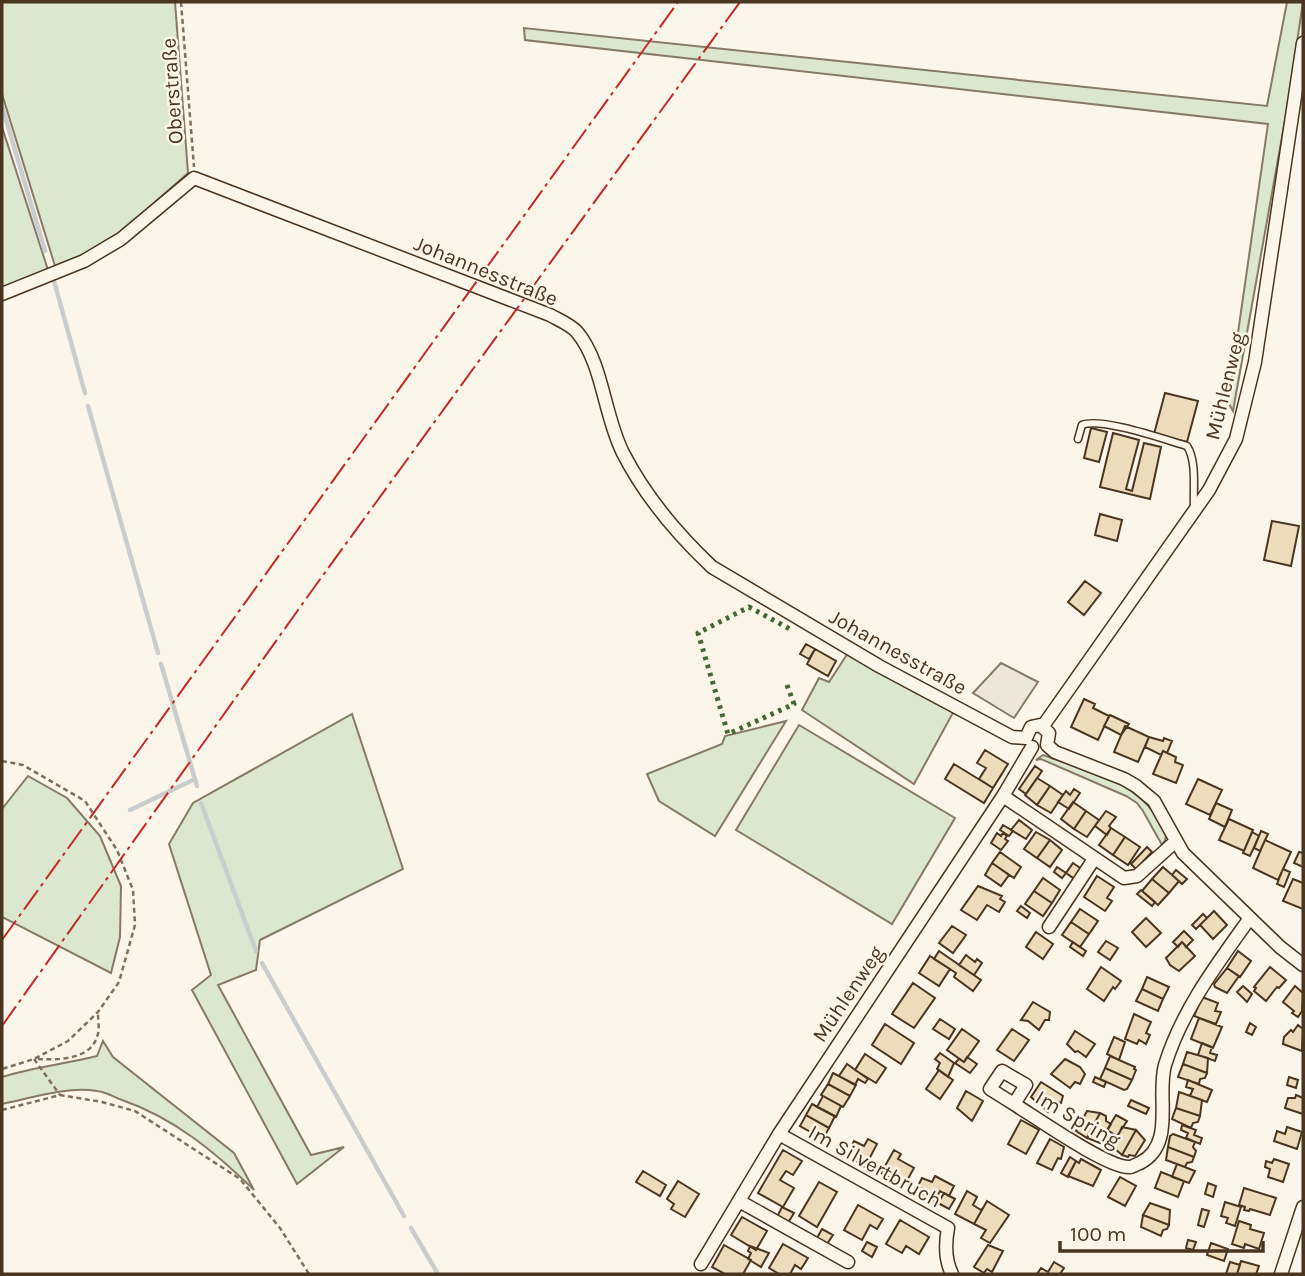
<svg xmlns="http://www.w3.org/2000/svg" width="1305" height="1276" viewBox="0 0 1305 1276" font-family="Karla,sans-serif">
<rect width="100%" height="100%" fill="#fbf6e9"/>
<path fill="#dce7d0" stroke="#887966" stroke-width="2" d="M2,2H175L188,173L120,233L85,254L55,266L2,94Z
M1287,2H1303L1287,109L1233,411L1228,402L1268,124L525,40L524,28L1267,106Z
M2,127L48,270L2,294Z
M848,653L954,711L914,784L802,710L819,678L829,682Z
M352,714L403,869L260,940L256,970L218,985L311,1155L344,1147L297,1184L192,990L211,975L169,844L193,803Z
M786,721L715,836L659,801L647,774L722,744L725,736Z
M799,725L955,818L892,924L736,830Z
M1043,755C1086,771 1135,779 1159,821C1164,830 1170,836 1162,845L1143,811L1137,803L1126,796L1041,759L1036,760Z
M28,776L67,798L100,836L121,886L120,937L111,973L2,917V809Z
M103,1041L113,1057L234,1153L254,1190C215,1152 174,1118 122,1100C114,1097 106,1092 97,1091C66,1086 32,1098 2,1104V1077C33,1067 65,1064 97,1056Z"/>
<path fill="#ede7d9" stroke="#887966" stroke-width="2" d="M1001,663L1038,682L1014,718L973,693Z"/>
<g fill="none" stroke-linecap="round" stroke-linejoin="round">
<path stroke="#c9cecd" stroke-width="4.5" d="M2,106L45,251
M54,281L85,393
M88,406L158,653
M161,664L197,786
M201,803L256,951
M130,810L195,779
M262,963L404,1216
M411,1228L438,1274"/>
</g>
<path fill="#ecdcbc" stroke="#4a3520" stroke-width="2" d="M1165,393L1198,401L1187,442L1154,434Z
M1091,428L1107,432L1099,462L1084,458Z
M1113,433L1139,440L1126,489L1132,491L1144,443L1161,447L1150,499L1100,487Z
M1100,514L1122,520L1117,541L1095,535Z
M1272,521L1299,526L1291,566L1264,560Z
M1085,581L1101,593L1084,615L1068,602Z
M806,644L815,649L809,659L800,654Z
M815,649L836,661L828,676L807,664Z
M1084,699L1095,704L1093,708L1109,716L1098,740L1071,727Z
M1110,715L1129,724L1121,735L1104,726Z
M1125,726L1149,737L1138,762L1114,752Z
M1149,737L1163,741L1164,738L1172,741L1167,753L1163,751L1161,755L1145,747Z
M985,750L1008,764L993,788L979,779L986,768L977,763Z
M1163,751L1176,757L1175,762L1183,765L1176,783L1153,774Z
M954,764L993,788L984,803L945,779Z
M1035,766L1042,771L1026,794L1019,789Z
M1037,778L1050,786L1037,805L1025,795Z
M1198,779L1222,790L1210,815L1186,804Z
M1050,786L1063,795L1051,813L1037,805Z
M1074,789L1080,793L1069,809L1058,802L1066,791L1070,795Z
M1073,802L1086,811L1074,829L1061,819Z
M1216,803L1232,810L1225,827L1209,819Z
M1086,811L1099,820L1087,837L1074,829Z
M1106,811L1116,817L1109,826L1111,828L1107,835L1095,826Z
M1229,819L1253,830L1244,851L1219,840Z
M1019,820L1032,830L1026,839L1011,830Z
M1003,825L1013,831L1009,836L1000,830Z
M1111,828L1125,837L1113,855L1099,845Z
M1261,831L1268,834L1260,851L1254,848Z
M1036,832L1050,840L1037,858L1024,849Z
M1252,832L1259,836L1250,856L1243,853Z
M997,833L1001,836L1003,833L1007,836L1005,839L1008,841L1001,850L991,843Z
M1125,837L1140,847L1128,865L1113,855Z
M1050,840L1062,850L1050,867L1037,858Z
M1265,840L1291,852L1278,880L1253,868Z
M1147,847L1152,852L1136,869L1131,864Z
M1000,852L1021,867L1014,878L992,863Z
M1299,852L1303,853V867L1294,863Z
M992,863L1009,875L1001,886L985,875Z
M1073,863L1083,870L1076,880L1066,873Z
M1057,867L1066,873L1062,878L1054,872Z
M1163,867L1179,881L1169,893L1152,879Z
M1283,869L1290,872L1284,887L1277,884Z
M1176,870L1187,879L1182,884L1172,875Z
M1097,876L1114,887L1107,898L1112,901L1105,911L1084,897Z
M1043,878L1060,890L1052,903L1034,891Z
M1152,879L1169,893L1158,905L1142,891Z
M1293,879L1303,883V909L1283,901Z
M978,886L1002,896L1000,899L1005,902L999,912L987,905L977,920L961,910Z
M1141,890L1155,902L1152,906L1137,894Z
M1034,891L1052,903L1043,916L1025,904Z
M1021,906L1030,913L1027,918L1017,911Z
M1080,909L1098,921L1089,934L1071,922Z
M1214,911L1227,925L1213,939L1200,925Z
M1203,914L1207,918L1196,929L1192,925Z
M1146,918L1161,933L1146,947L1132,932Z
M1071,922L1089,934L1080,947L1062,935Z
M952,926L966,935L953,953L939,943Z
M1184,931L1193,940L1186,947L1182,942L1178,947L1173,942Z
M1036,932L1053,944L1043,959L1026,947Z
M1106,941L1118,948L1110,960L1098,952Z
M1073,942L1086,951L1083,956L1070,947Z
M1182,942L1195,956L1179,971L1170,965L1166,958Z
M939,951L981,980L973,991L954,977L956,973L934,959Z
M1238,951L1251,961L1240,977L1227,968Z
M966,955L975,962L977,959L982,963L974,975L959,965Z
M930,956L950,969L939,986L919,973Z
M1101,967L1121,981L1115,989L1113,987L1104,1001L1087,989Z
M1270,967L1286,980L1279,988L1277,987L1266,1001L1254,991L1256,988L1254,987Z
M1227,968L1239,976L1227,993L1215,987L1214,984Z
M1147,977L1169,987L1163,999L1142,989Z
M913,983L935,998L914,1028L892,1014Z
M1243,986L1252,994L1247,1002L1237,992Z
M1295,986L1303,993L1302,1011L1298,1017L1292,1013L1294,1011L1283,1002Z
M1142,989L1163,999L1158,1011L1136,1001Z
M1202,997L1218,1003L1215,1011L1221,1012L1216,1024L1194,1016Z
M1033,1002L1050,1012L1049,1020H1045L1039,1030L1028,1021L1021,1020Z
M1134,1014L1151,1022L1146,1033L1150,1035L1146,1044L1139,1040L1137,1044L1125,1039Z
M1199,1018L1222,1027L1213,1048L1191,1039Z
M940,1019L955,1029L949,1039L933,1029Z
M1250,1023L1256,1027L1252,1035L1246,1032Z
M885,1024L914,1043L901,1064L872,1045Z
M1298,1025L1303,1029L1302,1051L1283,1044L1284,1037L1291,1030L1293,1032Z
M962,1029L979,1041L964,1062L947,1050Z
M1012,1029L1029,1040L1014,1061L997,1050Z
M1075,1031L1095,1044L1086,1057L1078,1051L1075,1052L1067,1044Z
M1114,1037L1125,1042L1119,1060L1107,1054Z
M1202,1043L1212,1047L1210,1053L1217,1055L1215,1061L1198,1055Z
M1187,1052L1208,1058L1207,1073L1183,1064Z
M940,1053L954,1063L948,1077L937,1069L940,1063L935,1059Z
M865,1054L886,1068L876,1083L855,1070Z
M1110,1056L1135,1067L1134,1069L1136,1070L1132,1080L1105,1068Z
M967,1057L977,1064L970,1073L955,1063L959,1059L964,1062Z
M1065,1059L1080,1067L1085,1074L1080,1084L1075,1082L1070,1088L1051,1074Z
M847,1064L868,1079L865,1083L858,1079L855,1085L839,1076Z
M1183,1064L1207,1073L1205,1078L1200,1079L1199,1084L1178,1077Z
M1105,1068L1132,1080L1127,1089L1124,1090L1100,1079Z
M939,1070L953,1080L940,1099L926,1089Z
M833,1073L856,1085L850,1096L828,1084Z
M1095,1077L1106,1082L1104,1087L1093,1082Z
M1289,1077L1298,1080L1296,1088L1287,1085Z
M1188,1080L1212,1090L1207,1102L1190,1096L1193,1089L1186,1087Z
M1041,1082L1063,1096L1061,1103L1055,1101L1048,1112L1031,1097Z
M828,1084L850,1096L843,1107L821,1095Z
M966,1091L983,1101L972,1121L957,1108Z
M1179,1092L1202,1100L1200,1116L1176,1108Z
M1296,1095L1303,1098V1114L1285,1108L1288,1098H1295Z
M823,1096L841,1106L836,1117L817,1107Z
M1131,1100L1149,1108L1146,1114L1128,1106Z
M812,1104L835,1116L829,1128L806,1115Z
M1176,1108L1200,1116L1198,1122L1193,1123L1191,1128L1172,1119Z
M1087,1111L1100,1113L1087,1138L1076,1131Z
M1100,1113L1106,1116V1121L1111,1124L1100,1143L1087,1138Z
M806,1115L829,1128L823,1139L800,1126Z
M1116,1115L1127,1121L1117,1136L1107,1130Z
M1021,1120L1039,1130L1026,1154L1008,1144Z
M1182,1125L1196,1130L1194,1135L1202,1138L1200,1144L1186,1138L1188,1133L1181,1130Z
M1122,1127L1136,1130L1122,1155L1113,1147Z
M1287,1127L1302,1132L1297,1149L1274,1141L1277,1131L1285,1134Z
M1136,1130L1145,1140L1135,1156L1129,1155L1128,1157L1122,1155Z
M1173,1134L1195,1142L1193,1147L1196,1151L1194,1157L1168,1147L1170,1136Z
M868,1139L877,1144L865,1167L847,1155L854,1141L864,1146Z
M1050,1139L1064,1147L1061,1159L1058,1158L1052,1170L1037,1163Z
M1168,1147L1194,1157L1192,1162L1187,1163L1185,1167L1166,1160Z
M783,1150L802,1161L793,1175L786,1171L780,1180L794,1188L783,1207L758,1193Z
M894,1150L901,1154L898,1159L914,1168L904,1186L881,1173Z
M1070,1157L1076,1161L1068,1177L1061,1173Z
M1081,1159L1101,1170L1093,1186L1068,1176L1076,1161L1079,1163Z
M1274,1159L1289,1164L1283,1182L1268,1177L1270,1169L1265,1167L1266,1161L1272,1163Z
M1177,1164L1195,1171L1189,1183L1172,1177Z
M643,1171L666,1185L660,1196L636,1182Z
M1161,1172L1184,1181L1178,1197L1155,1188Z
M935,1176L954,1186L949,1196L940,1191L934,1202L918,1193L921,1188L918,1186L922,1178L932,1182Z
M1120,1177L1136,1186L1125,1206L1108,1197Z
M678,1181L699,1194L685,1217L671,1209L674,1204L667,1199Z
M819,1182L837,1192L817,1227L799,1216Z
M1208,1183L1216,1186L1213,1197L1205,1194Z
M1244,1188L1276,1198L1270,1215L1250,1209L1249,1211L1244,1210L1245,1207L1239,1205Z
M967,1191L977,1197L973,1205L981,1210L983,1208L974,1224L955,1214Z
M944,1193L955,1199L949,1209L938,1203Z
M987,1201L1009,1215L990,1243L981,1238L986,1230L974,1224Z
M1225,1202L1241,1207L1235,1226L1226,1223L1228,1218L1221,1216Z
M1150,1203L1170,1210L1169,1225L1143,1215Z
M858,1205L883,1219L877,1229L870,1225L862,1240L844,1230Z
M782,1207L794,1213L788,1223L777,1217Z
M1202,1209L1209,1211L1204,1227L1198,1225Z
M1143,1215L1169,1225L1167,1229L1163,1230L1161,1236L1141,1227Z
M742,1217L767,1231L756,1250L731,1235Z
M900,1220L929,1237L919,1254L906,1246L902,1253L886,1244Z
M1239,1221L1251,1225L1250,1229L1264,1233L1259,1249L1245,1244L1244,1248L1232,1244Z
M822,1229L833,1235L827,1244L817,1238Z
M1188,1240L1196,1242L1193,1250L1186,1248Z
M867,1242L877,1247L872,1257L862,1251Z
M1211,1243L1228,1249L1224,1261L1207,1255Z
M783,1244L808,1258L801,1269L795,1265L790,1274H779L769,1268Z
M724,1245L751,1260L743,1274H725L712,1267Z
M988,1245L1003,1251L992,1272L987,1269L984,1273L974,1267Z
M750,1246L769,1253L761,1267L748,1259L751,1253L748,1251Z
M1241,1261L1259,1266L1256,1274H1237Z
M1054,1262L1064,1268L1060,1274H1037L1041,1268L1048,1272Z
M1230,1262L1240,1265L1237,1274H1226Z"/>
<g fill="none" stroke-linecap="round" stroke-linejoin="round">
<g stroke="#4a3520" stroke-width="9">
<path id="lane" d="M1078,439L1082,425C1101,417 1166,440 1187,446C1197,461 1193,489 1194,506"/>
</g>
<g stroke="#4a3520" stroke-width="15">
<path id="street" d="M2,294L84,261L121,239L194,178L550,315C559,320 571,325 577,332C603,363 604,416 623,453C645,496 677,534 712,567L879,666L1012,737L1026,738
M1043,726L1209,490L1236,439L1255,362L1303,43
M1026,738L1031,727L1040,725L1049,733L1047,745
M1047,745L1055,752L1124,779L1136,786L1154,801L1183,853L1280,947L1303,965
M1003,796L1124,878L1137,876L1176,841
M1049,927L1094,859
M1014,1104L990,1089L1002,1071L1026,1085L1014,1104C1035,1117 1109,1169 1130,1167C1132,1167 1139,1163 1140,1163C1176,1144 1156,1097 1165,1065C1182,1010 1217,964 1250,918
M779,1134L948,1228C945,1244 945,1260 952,1274
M739,1201L848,1262
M701,1264L779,1134L1003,796L1032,747
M1281,1274L1303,1207"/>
</g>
<path stroke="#7f6f5c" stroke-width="2.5" stroke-dasharray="5 3.5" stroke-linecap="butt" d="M181,2L194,167
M2,761L23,765L85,801L117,850L133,890L135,925L119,982L98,1012L68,1041L34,1059L2,1069
M34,1059L60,1095
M38,1059C57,1060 90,1060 97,1037C100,1030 98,1021 98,1014
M2,1110L60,1095L102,1102L135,1111L240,1179L280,1228L309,1274"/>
<use href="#lane" stroke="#fbf6e9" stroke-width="6"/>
<use href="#street" stroke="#fbf6e9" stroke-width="12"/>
<path stroke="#436837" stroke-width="5" stroke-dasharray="3.5 5" stroke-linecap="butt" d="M787,685L794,704L728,734L698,633L749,607L790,629"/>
<path stroke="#c62828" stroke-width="2" stroke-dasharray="24 5 3.5 5" stroke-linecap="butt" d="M2,940L678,2
M2,1026L313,589L740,2"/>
</g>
<g text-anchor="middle" stroke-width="5" stroke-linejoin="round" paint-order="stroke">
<g font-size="21" fill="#4a3520" stroke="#fbf6e9">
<text transform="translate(172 91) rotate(-94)" y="7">Oberstraße</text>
<text transform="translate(486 271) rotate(22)" y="7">Johannesstraße</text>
<text transform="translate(1225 386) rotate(-76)" y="7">Mühlenweg</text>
<text transform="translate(898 652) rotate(29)" y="7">Johannesstraße</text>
<text transform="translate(848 994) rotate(-56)" y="7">Mühlenweg</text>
<text transform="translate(1078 1119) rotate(30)" y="7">Im Spring</text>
<text transform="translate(875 1166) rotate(29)" y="7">Im Silvertbruch</text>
</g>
</g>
<rect width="1305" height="1276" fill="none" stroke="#4a3520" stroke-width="7"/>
<path d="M1060 1241v10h203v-10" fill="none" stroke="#4a3520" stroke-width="3.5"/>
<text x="1070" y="1241" font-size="21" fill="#4a3520" stroke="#fbf6e9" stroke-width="5" paint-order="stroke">100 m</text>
</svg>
